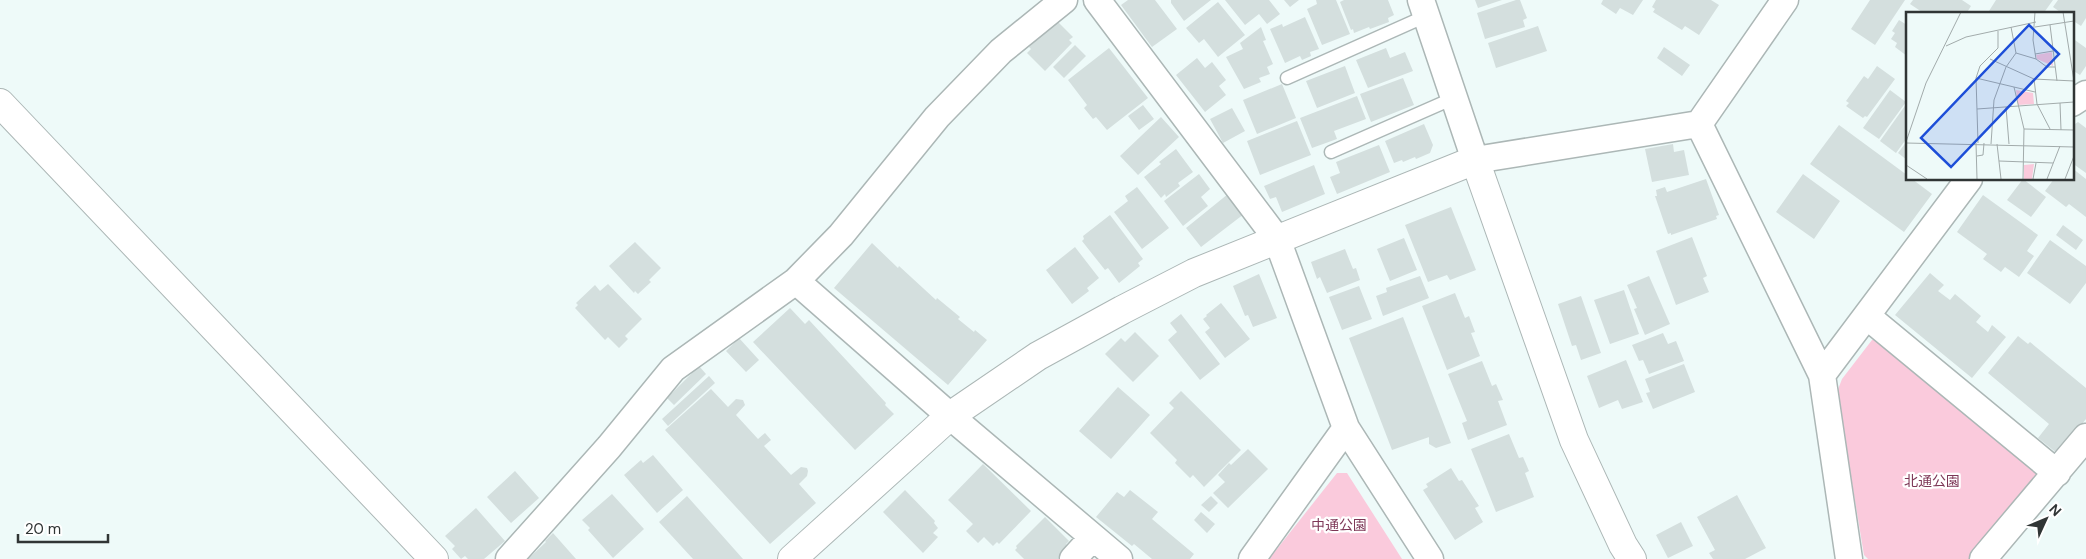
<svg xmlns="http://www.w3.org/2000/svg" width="2086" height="559" viewBox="0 0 2086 559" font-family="'DM Sans','Noto Sans JP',sans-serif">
<rect width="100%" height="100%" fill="#eefaf9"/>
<path fill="#facadc" d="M1882,339L2038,468V478L1971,559H1868L1864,555L1837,392L1842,379L1872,340Z
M1337,473H1347L1402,559H1269Z"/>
<path fill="#d4dfde" d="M1128,0H1155L1177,29L1152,47L1121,5Z
M1171,0H1211L1184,21L1171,3Z
M1225,0H1269L1280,14L1267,24L1259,14L1245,25Z
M1284,0H1299L1290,7Z
M1316,0H1336L1350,34L1322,45L1307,9L1317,4Z
M1344,0H1388L1394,15L1388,18L1389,22L1370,29L1369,27L1354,33L1353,29L1351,30L1340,2Z
M1475,0H1502L1478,8Z
M1516,0H1520L1527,18L1523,20L1525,27L1485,39L1477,13Z
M1603,0H1643L1633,15L1620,8L1616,14L1601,4Z
M1656,0H1711L1719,5L1699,35L1685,26L1682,30L1653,12L1655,9L1652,7Z
M1870,0H1905L1875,45L1851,29Z
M1913,0H1962L1971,6L1966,14H1925L1910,4Z
M1996,0H2053L2043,14H1993L1989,11Z
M2058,0H2086V18L2081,26L2072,20V14H2063L2053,7Z
M1218,2L1245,35L1218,57L1204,39L1199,43L1186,28Z
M1305,17L1319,49L1310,52L1311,56L1302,60L1300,56L1285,63L1270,29L1282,24L1283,27Z
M1056,20L1073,37L1069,40L1072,43L1045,71L1027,53L1031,49L1029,47Z
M1899,20L1907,25V56L1895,47L1897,43L1891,39L1895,33L1892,31Z
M1538,26L1547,51L1496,68L1488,43Z
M1261,27L1266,40L1263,41L1273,64L1267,67L1270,74L1259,78L1261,82L1244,89L1226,57L1243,49L1240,43Z
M2072,38L2086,48V66L2080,75L2072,70Z
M1075,45L1086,56L1064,78L1053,67Z
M1664,47L1690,65L1682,76L1657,58Z
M1109,48L1148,98L1107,130L1096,117L1093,119L1084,108L1087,105L1068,80Z
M1386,48L1390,58L1405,52L1413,71L1368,88L1356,60Z
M1197,58L1205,68L1212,62L1226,80L1219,86L1226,95L1205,112L1176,75Z
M1345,66L1355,93L1317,108L1306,81Z
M1877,66L1895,79L1867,117L1865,116L1863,118L1846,106L1849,103L1846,101L1864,76L1868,79Z
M1403,78L1414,105L1371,122L1360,94Z
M1282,84L1296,118L1257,134L1243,100Z
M1890,90L1906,102L1879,139L1863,128Z
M1357,96L1366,119L1334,131L1337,139L1312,148L1300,118Z
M1907,103V138L1896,153L1880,141Z
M1143,105L1154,119L1139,130L1128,116Z
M1232,108L1245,131L1223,143L1210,119Z
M1161,117L1179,137L1138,175L1120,156Z
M1297,121L1311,155L1260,175L1247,141Z
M2078,122L2086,128V173L2072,163V126Z
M1424,124L1433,145L1430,153L1416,159L1415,157L1403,162L1402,160L1394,163L1385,141Z
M1839,125L1907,175V179H1912L1932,194L1904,232L1810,164Z
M1907,141V160L1898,153Z
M1673,144L1674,152L1684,150L1689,175L1652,182L1645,149Z
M1379,145L1390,172L1337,194L1330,177L1340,173L1336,162Z
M1176,149L1193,172L1178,183L1180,186L1166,197L1165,194L1161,198L1144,177L1161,164L1159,162Z
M1314,165L1325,194L1282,212L1276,197L1270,199L1264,186Z
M2072,168L2086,179V217L2069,204L2066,207L2045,191L2054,179H2072Z
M1199,174L1210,189L1201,197L1208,206L1183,226L1164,201Z
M1803,174L1840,201L1814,239L1776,212Z
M1706,179L1719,215L1716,216L1717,219L1671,235V233L1668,234L1655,196H1657L1656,190L1665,187L1667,192Z
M2023,179L2046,197L2031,217L2007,200Z
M1137,187L1169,228L1142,249L1114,212L1128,201L1125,196Z
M1228,194L1244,214L1201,247L1186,228Z
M1983,195L2038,235L2027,251L2034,256L2019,277L2005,267L2001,272L1983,259L1987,254L1957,232Z
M1451,207L1476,270L1450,280L1447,275L1428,282L1405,225Z
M1110,215L1143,259L1138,263L1140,266L1119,283L1108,268L1105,270L1082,241L1084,239L1083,236Z
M2063,225L2083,240L2076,250L2056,235Z
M1692,237L1707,276L1703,278L1709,292L1676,305L1656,251Z
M1404,238L1417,270L1390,281L1377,249Z
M2050,240L2086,266V283L2070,304L2027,273Z
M635,242L661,268L649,280L651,282L638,294L635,291L634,293L609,266Z
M872,243L898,268L899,266L936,300L937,298L960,317L958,319L974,332L975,330L987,340L948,385L834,288Z
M1075,247L1099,278L1087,288L1089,291L1072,304L1046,270Z
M1345,249L1353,269L1356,268L1360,280L1327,293L1320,277L1317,279L1311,262Z
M1930,273L1944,285L1938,291L1950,300L1955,294L1981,316L1976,322L1988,332L1992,325L2006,337L1972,378L1895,315Z
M1259,274L1277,318L1253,327L1248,315L1245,316L1233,286Z
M1420,276L1429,298L1383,316L1376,296L1387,292L1386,288Z
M1649,276L1670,324L1645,335L1634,309L1637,308L1627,285Z
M608,284L642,319L625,336L628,339L619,348L608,337L605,340L575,308L578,305L576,303L595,285L600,291Z
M1359,286L1372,319L1342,330L1329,297Z
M1624,290L1639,334L1610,344L1594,300Z
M1455,293L1465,318L1469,316L1475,332L1471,333L1480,356L1447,370L1422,306Z
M1581,296L1601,353L1581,360L1576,345L1572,346L1558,304Z
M1221,303L1250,339L1225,358L1205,332L1210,328L1203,319L1207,316L1206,315Z
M790,308L805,324L809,320L886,403L885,405L894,414L855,450L753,342Z
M1181,314L1220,364L1200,380L1168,340L1177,332L1170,323Z
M1403,317L1451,443L1436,448L1429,444V437L1432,436L1392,450L1349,338Z
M1135,332L1159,356L1133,382L1105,354L1121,338L1125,342Z
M1663,333L1668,344L1676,341L1684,361L1649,374L1643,360L1639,361L1632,345Z
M2018,336L2028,344L2030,342L2086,388V419L2058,454L2038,438L2049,424L1988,373Z
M739,338L759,360L746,372L726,351Z
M1626,360L1643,402L1622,409L1618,400L1599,408L1587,376Z
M1482,361L1492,386L1496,384L1503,400L1498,401L1507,425L1468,440L1462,423L1467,421L1448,374Z
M1684,364L1695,392L1653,409L1646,393L1650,392L1645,379Z
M699,366L706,374L674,405L667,398Z
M709,376L715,383L668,426L662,419Z
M1118,387L1150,415L1111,459L1079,431Z
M711,389L728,407L736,399L743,400L745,405L736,415L758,439L765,433L771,440L764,446L791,475L801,467L807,468L808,471L807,476L799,484L816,503L770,544L665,430Z
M1181,391L1241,450L1204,487L1193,475L1190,478L1175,463L1177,460L1150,433L1174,408L1169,403Z
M1509,434L1519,458L1523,457L1529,471L1525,473L1534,497L1496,512L1471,449Z
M1248,449L1268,469L1228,508L1213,493L1225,482L1218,475L1229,463L1231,465Z
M653,455L683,490L657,513L624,475L641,460L643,463Z
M983,464L1031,511L999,544L997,542L993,546L984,537L978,543L966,531L973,524L948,500Z
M1451,468L1459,481L1462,480L1479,506L1475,508L1483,522L1455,540L1423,490L1428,487L1426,484Z
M515,471L539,498L511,523L487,497Z
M905,490L935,521L934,523L938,528L933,533L938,537L923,553L883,512Z
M1130,490L1158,512L1152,519L1194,554L1190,559H1152L1134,544L1132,546L1096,517L1117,492L1124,497Z
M612,494L644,529L613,558L588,530L590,528L582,520Z
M1737,495L1766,548L1745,559H1713L1709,553L1715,550L1697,517Z
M687,496L743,559H693L659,522Z
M1211,496L1218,503L1209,512L1201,505Z
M476,508L505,541L484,559H468L465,556L461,559L452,549L455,546L445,536Z
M1201,512L1215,524L1207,533L1194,520Z
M1045,517L1069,541L1066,544L1069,547L1058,559H1024L1015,550L1017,548L1016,546Z
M1681,522L1693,546L1668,558L1656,535Z
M553,533L576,559H528L546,542L545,541Z"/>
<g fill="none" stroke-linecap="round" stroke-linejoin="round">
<g stroke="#acb7b6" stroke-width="15">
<path id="lane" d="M1287,78L1426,16
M1331,152L1454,98"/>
</g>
<g stroke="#acb7b6" stroke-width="29">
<path id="street" d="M1097,0L1277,239L1346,428L1430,559
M1421,0L1475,160L1699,124L1785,0
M2072,103L2086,94
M1699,124L1822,375L1849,559
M796,281L950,416L1119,559
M1868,317L2057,473
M1822,375L1969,179
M509,559L609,447L673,369L796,281L841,235L937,117L1001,51L1064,0
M1073,559L1093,537
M1252,559L1346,428
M1983,559L2086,437"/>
</g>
<g stroke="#acb7b6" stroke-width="30">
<path id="secondary" d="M0,103L434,559
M792,559L950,416L1038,356L1122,310L1194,273L1475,160L1574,440L1623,545L1632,559"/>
</g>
<use href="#lane" stroke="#fff" stroke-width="12"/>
<use href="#street" stroke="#fff" stroke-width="26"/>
<use href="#secondary" stroke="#fff" stroke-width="28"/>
</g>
<g text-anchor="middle" stroke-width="4.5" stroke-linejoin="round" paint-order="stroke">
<g font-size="14" fill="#7d3757" stroke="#fff">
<text x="1932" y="486">北通公園</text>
<text x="1339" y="530">中通公園</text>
</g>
</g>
<g transform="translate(1906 12)">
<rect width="168" height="168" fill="#eefaf9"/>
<path d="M146,40L147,54L131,47L130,43ZM110,78L127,81L128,92L112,93ZM128,152L126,167H118V153Z" fill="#facadc"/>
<path fill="none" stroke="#a2abab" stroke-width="1" d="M129,0L127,28L130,47M157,0L168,69M144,13L151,69M129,15L168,9M40,34L60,25L130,10M110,41L130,47L141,55H149M129,42L147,39M84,47L128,67L168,69M70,66L129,80M128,67L131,92L144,117M108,75L118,117L117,167M154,91L155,118M100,95L103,132M71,97L168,90M118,117L168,118M0,130L20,71L55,0M0,131L168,135M70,131L71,167M72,131L70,66L74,54L92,36V19M85,132L88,88L100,55L110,41L105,15M91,132L95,167M71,144L77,143L78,131M93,149L147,151M0,153L21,167M127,167L130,151M141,167L154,134M159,167L168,144"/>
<path fill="#1d4ed8" fill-opacity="0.15" stroke="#1d4ed8" stroke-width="2.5" d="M123,13L153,42L45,155L15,126Z"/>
<rect width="168" height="168" fill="none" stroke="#303535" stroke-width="2.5"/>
</g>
<g transform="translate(2046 519) rotate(46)" stroke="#ffffff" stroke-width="4" paint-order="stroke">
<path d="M0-4L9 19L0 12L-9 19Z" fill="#303535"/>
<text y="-8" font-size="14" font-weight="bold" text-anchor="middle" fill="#303535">N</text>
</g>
<path d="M18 534v8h90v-8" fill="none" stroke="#303535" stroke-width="2.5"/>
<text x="25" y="534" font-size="15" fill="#303535" stroke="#ffffff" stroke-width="4" paint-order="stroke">20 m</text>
</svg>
